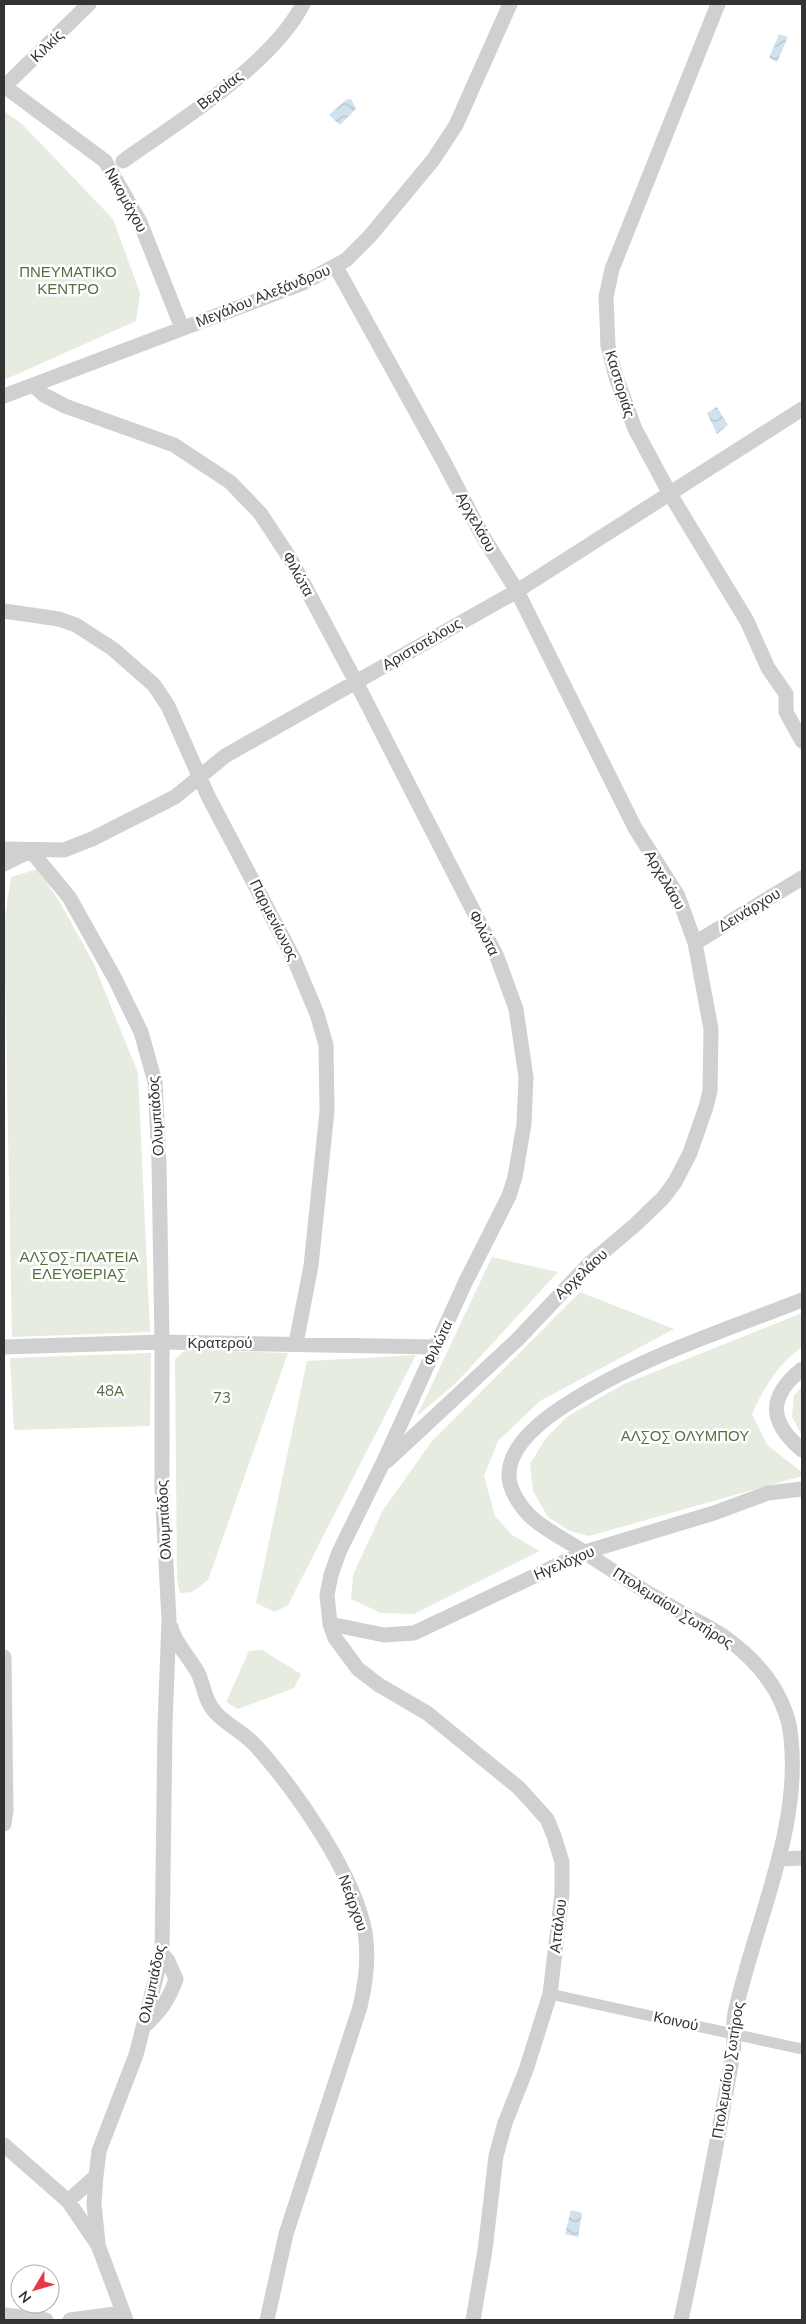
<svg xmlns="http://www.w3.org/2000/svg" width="806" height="2324" viewBox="0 0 806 2324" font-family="'Nunito Sans',sans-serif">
<defs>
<pattern id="water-waves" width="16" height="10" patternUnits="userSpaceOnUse" patternTransform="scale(1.25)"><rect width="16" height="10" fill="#cfe2ee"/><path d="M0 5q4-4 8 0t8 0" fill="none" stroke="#b2c2cd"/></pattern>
</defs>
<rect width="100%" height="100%" fill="#fff"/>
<path fill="#e6ecdf" d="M4,111L22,124L113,219L140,293L136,321L4,380Z
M38,869L61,904L93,962L138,1073L150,1332L12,1337L4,924L11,877Z
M492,1257L558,1272L456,1383L417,1416Z
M580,1292L674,1329L540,1401L498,1441L484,1476L495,1516L512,1535L540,1551L414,1614L381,1613L351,1599L353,1575L383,1510L432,1441Z
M802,1313V1347C780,1362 762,1390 752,1414L767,1445L802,1472V1476L589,1536L570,1531L548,1517L533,1491L530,1464L546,1438L568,1416L624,1384Z
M186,1350L288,1353L208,1580L192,1592L180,1593L177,1579L175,1359Z
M151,1353L150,1426L14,1430L10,1358Z
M416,1355L288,1605L275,1612L256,1603L307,1361Z
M802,1387V1435L792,1417L794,1395Z
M262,1650L301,1674L294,1688L238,1709L226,1702L249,1651Z"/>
<path fill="url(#water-waves)" d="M779,34L788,37L777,62L769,58Z
M351,99L356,109L340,125L329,115L346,100Z
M717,407L728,425L717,434L707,413Z
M571,2210L582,2213L578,2237L565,2234Z"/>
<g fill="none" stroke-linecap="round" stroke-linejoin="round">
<path stroke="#d0d0d0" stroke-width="11" d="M550,1994L802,2049"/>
<path stroke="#d0d0d0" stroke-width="15" d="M718,4L612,269L606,297L608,346L616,377L635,429L670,494L747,621L768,668L786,694V712L802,741
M4,86L105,161L140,222L182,328
M4,87L89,4
M123,161C178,122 272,65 303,4
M336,267L444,462L482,535L517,591L635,828L678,896L695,943L711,1029L710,1091L706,1107L690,1153L675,1182L663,1198L635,1225L589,1264L517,1340L387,1461
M33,385L44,395L65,406L174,445L230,482L260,513L291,560L356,682L497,957L516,1009L526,1077L524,1124L515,1177L509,1196L465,1283L382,1465L339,1552L331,1575L327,1595L330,1624L335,1638L358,1669L379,1685L427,1713L519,1788L547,1819L554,1836L562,1862V1894L550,1994L526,2070L505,2123L496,2156L485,2250L473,2320
M4,396L303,283L346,260L370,236L433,160L456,125L510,4
M4,611L59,619L76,625L113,649L154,685L168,706L208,796L294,959L317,1014L326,1045L327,1111L311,1266L296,1343
M4,849L64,850L92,839L175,797L225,756L517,591L802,409
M31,851L69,897L114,977L141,1032L155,1082L159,1162L162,1342V1487L169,1620L165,1725L162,1954L136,2055L99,2151L96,2176L68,2201
M4,864L30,851
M695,943L802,878
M4,1347L162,1342L435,1347
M802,1369C767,1397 769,1422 802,1450
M330,1624L384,1635L414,1633L585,1552L714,1513L768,1493L802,1489
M171,1627C175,1645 191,1658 199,1675C204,1688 206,1703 216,1713C228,1726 245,1733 257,1747C296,1791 354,1873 365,1932C369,1957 366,1982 360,2007L286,2234L267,2320
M4,1657L6,1811L4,1824
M781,1859L802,1858
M143,2027C159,2013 169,2000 176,1979L168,1961L162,1954
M4,2145L68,2201L98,2245L126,2320
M96,2176L94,2204L98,2243
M4,2315L46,2320
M70,2320L123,2313
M681,2320C700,2232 717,2143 733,2054C735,2041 732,2027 735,2013C755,1920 806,1821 789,1724C780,1688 755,1659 726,1638C708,1625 686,1616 667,1604C637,1587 609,1568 581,1550C564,1539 545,1530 530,1516C520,1506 509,1490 509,1475C509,1446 540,1422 561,1408C634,1359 721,1332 802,1300"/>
</g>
<g text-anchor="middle" stroke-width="5" stroke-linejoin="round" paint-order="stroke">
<g font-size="15" fill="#333" stroke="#fff">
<text transform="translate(47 46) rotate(-44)" y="5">Κιλκίς</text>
<text transform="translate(220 90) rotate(-38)" y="5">Βεροίας</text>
<text transform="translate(126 200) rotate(61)" y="5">Νικομάχου</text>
<text transform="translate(263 296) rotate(-22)" y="5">Μεγάλου Αλεξάνδρου</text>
<text transform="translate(620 384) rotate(73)" y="5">Καστοριάς</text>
<text transform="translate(476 522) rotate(61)" y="5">Αρχελάου</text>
<text transform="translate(298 574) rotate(61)" y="5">Φιλώτα</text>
<text transform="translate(422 644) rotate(-30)" y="5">Αριστοτέλους</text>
<text transform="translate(665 880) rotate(60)" y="5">Αρχελάου</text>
<text transform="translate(749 910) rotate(-31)" y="5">Δεινάρχου</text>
<text transform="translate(274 920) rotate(63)" y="5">Παρμενίωνος</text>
<text transform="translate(484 933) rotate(63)" y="5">Φιλώτα</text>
<text transform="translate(156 1116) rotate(-94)" y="5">Ολυμπιάδος</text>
<text transform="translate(581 1274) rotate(-43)" y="5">Αρχελάου</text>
<text x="220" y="1348">Κρατερού</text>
<text transform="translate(438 1343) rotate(-65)" y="5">Φιλώτα</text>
<text transform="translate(164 1520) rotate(-93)" y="5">Ολυμπιάδος</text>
<text transform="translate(564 1563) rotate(-23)" y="5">Ηγελόχου</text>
<text transform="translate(673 1608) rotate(32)" y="5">Πτολεμαίου Σωτήρος</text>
<text transform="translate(353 1903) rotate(70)" y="5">Νεάρχου</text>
<text transform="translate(558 1926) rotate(-83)" y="5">Αττάλου</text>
<text transform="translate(152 1984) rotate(-78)" y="5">Ολυμπιάδος</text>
<text transform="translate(676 2021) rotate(12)" y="5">Κοινού</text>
<text transform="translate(728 2070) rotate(-81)" y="5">Πτολεμαίου Σωτήρος</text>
</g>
<g font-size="15" fill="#56703f" stroke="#fff">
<text x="68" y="277">ΠΝΕΥΜΑΤΙΚΟ<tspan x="68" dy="17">ΚΕΝΤΡΟ</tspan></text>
<text x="79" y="1262">ΑΛΣΟΣ-ΠΛΑΤΕΙΑ<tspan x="79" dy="17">ΕΛΕΥΘΕΡΙΑΣ</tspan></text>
<text x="110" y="1396">48Α</text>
<text x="222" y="1403">73</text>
<text x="685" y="1441">ΑΛΣΟΣ ΟΛΥΜΠΟΥ</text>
</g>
</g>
<rect width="806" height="2324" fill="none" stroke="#333333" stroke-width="10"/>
<g transform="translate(35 2289) rotate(232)"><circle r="24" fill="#ffffff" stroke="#adadad"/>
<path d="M0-4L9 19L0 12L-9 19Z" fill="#e63946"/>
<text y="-8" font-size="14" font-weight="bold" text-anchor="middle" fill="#333333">N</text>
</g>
</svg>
